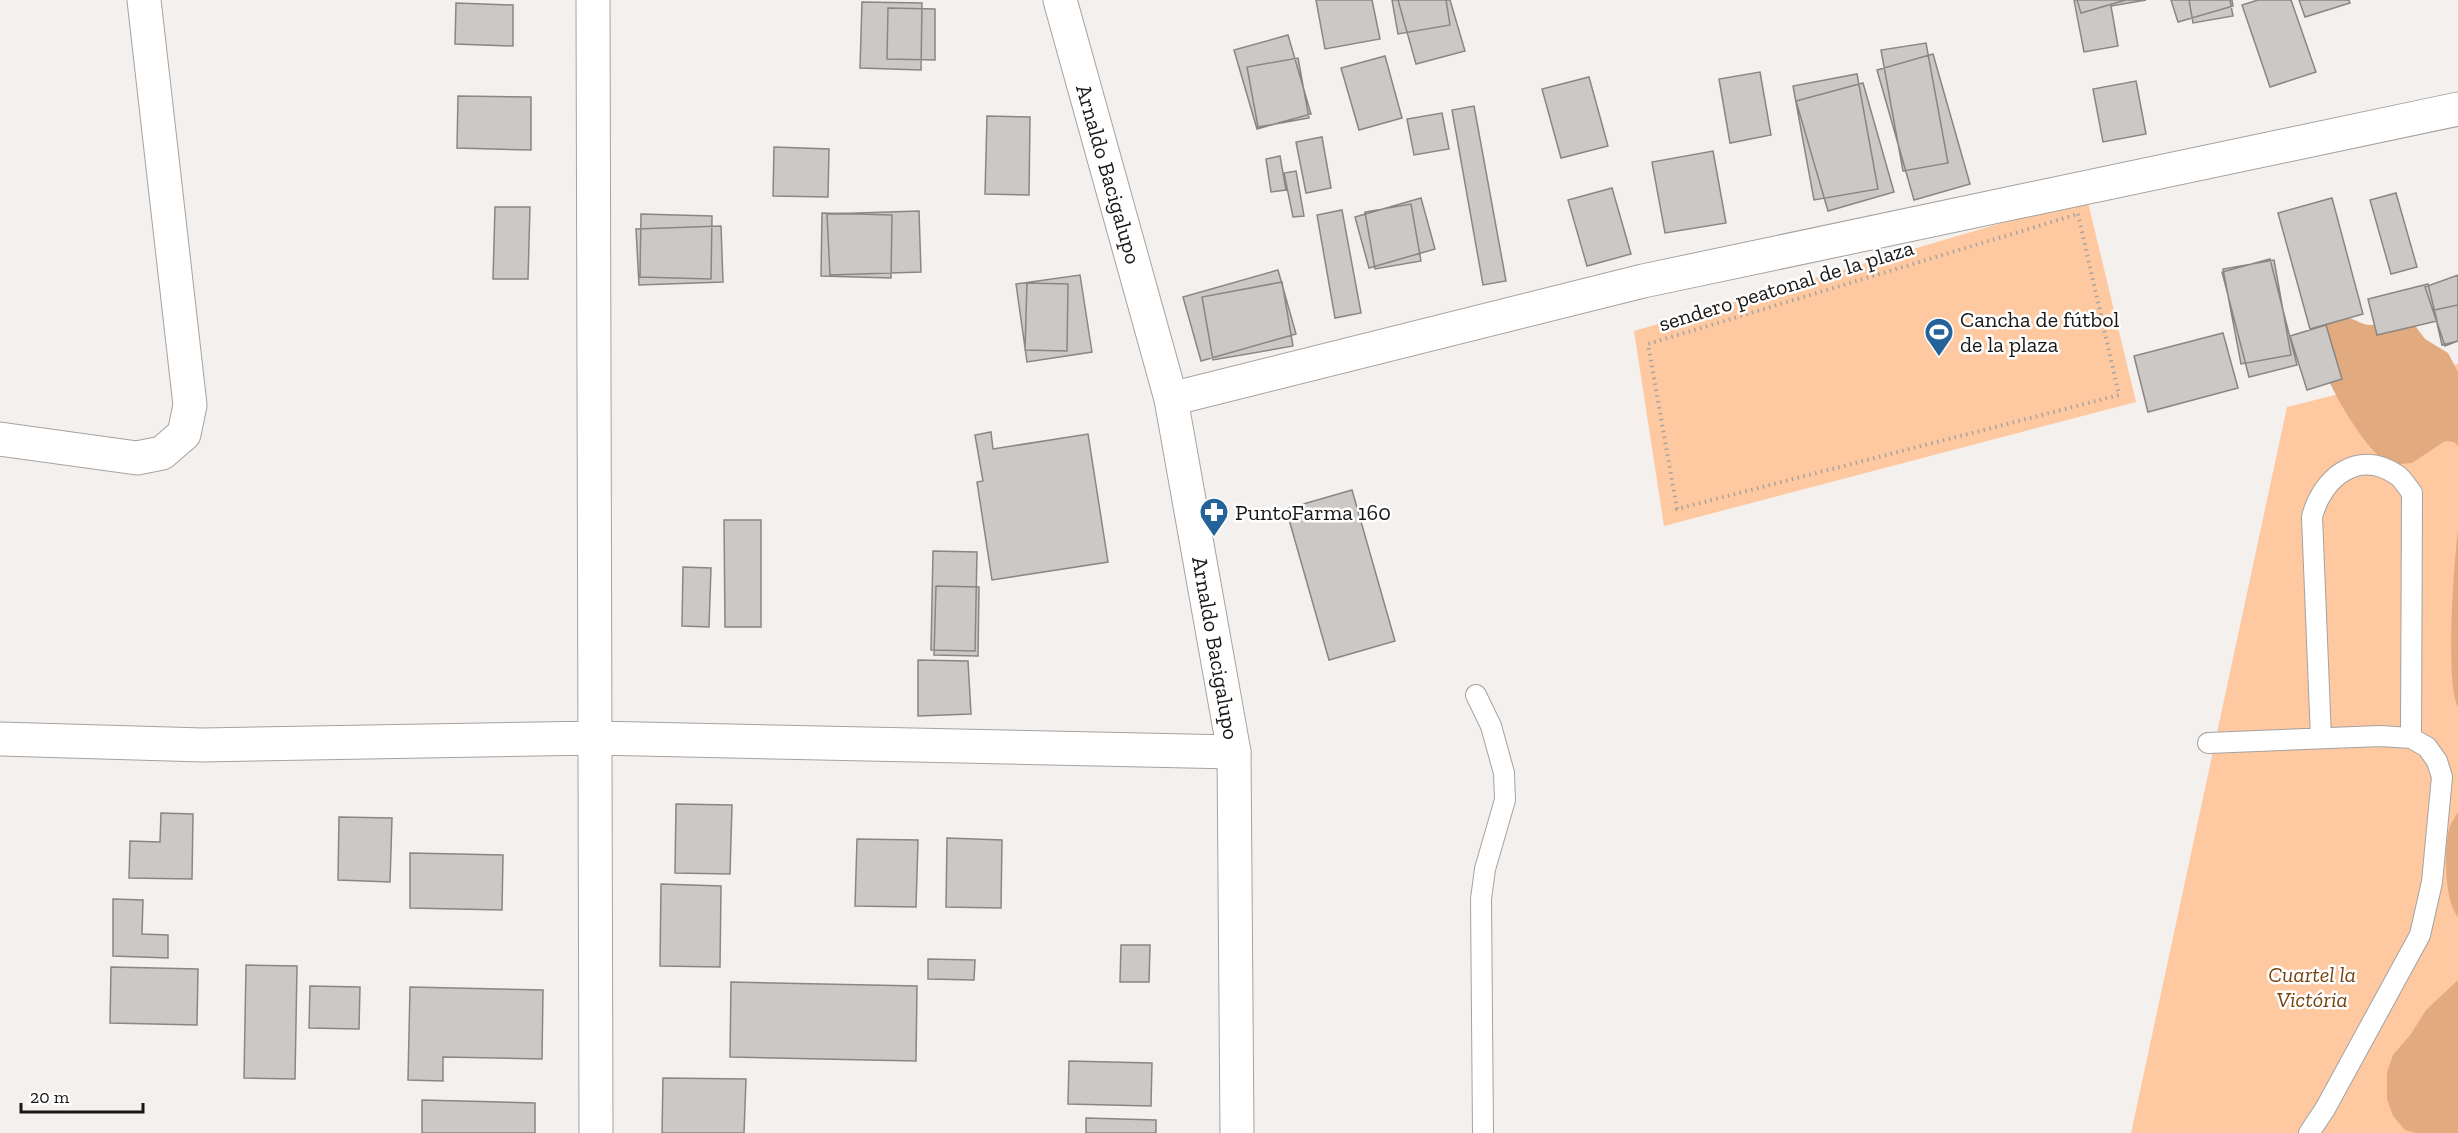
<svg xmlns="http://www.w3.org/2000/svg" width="2458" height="1133" viewBox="0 0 2458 1133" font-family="'Zilla Slab',serif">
<rect width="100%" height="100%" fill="#f4f0ee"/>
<path fill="#fec9a0" d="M2087,198L2136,402L1664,526L1634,331Z
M2458,364V1133H2131L2287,407Z"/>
<path fill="#e2aa7f" d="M2407,315L2425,339L2448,353L2458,372V446L2454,442L2445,441L2412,463L2389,465C2381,458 2372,450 2366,442C2351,423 2297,342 2328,323C2351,309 2354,325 2371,325C2383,324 2396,319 2407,315Z
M2458,530V707C2445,684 2454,561 2458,530Z
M2458,812V917C2444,899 2444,851 2449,829C2451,823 2455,817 2458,812Z
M2458,980V1133H2416L2405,1130L2393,1116L2387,1099V1072L2393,1055L2411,1034L2426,1010Z"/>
<path fill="#ccc8c6" stroke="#898683" stroke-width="1.5" d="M1316,0H1372L1380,39L1325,49Z
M1392,0H1446L1450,25L1398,34Z
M1398,0H1450L1465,51L1416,64Z
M2074,0H2146L2111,6L2118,46L2084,52Z
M2077,0H2126L2081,13Z
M2171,0H2232L2233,6L2178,22Z
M2189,0H2230L2233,16L2193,23Z
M2258,0H2291L2316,72L2270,87L2242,5Z
M2299,0H2349L2350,3L2305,17Z
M862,2L922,3L921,70L860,68Z
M456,3L513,5V46L455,44Z
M888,8L935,9V60L887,59Z
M1288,35L1311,114L1257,129L1234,50Z
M1926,43L1948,163L1903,171L1881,50Z
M1933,54L1970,184L1914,200L1877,70Z
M1385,56L1402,118L1359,130L1341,68Z
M1298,58L1309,118L1258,127L1247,67Z
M1760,72L1771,135L1730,143L1719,79Z
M1857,74L1878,189L1814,200L1793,86Z
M1589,77L1608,146L1561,158L1542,89Z
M2136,81L2146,134L2103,142L2093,89Z
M1863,83L1894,192L1828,211L1796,101Z
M458,96L531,97V150L457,148Z
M1474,106L1506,281L1483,285L1452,110Z
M1442,113L1449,149L1414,155L1407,119Z
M987,116L1030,117L1029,195L985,194Z
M1322,137L1331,188L1306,193L1296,142Z
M774,147L829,149L828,197L773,196Z
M1713,151L1726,223L1665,233L1652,162Z
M1280,156L1286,190L1271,192L1266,159Z
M1296,171L1304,216L1293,217L1284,173Z
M1612,188L1631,254L1587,266L1568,200Z
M2396,193L2417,267L2391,274L2370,200Z
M1421,198L1435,249L1369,268L1355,217Z
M2332,198L2363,314L2310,329L2278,213Z
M1411,204L1421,261L1375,269L1365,212Z
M495,207H530L528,279H493Z
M1342,210L1361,313L1335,318L1317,215Z
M919,211L921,272L830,275L827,214Z
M822,213L892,215L891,278L821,276Z
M641,214L712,216L711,279L640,277Z
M721,226L723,282L639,285L636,229Z
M2270,259L2297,365L2249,377L2222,272Z
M2274,260L2291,355L2241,364L2223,269Z
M1278,270L1296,334L1201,361L1183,297Z
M1080,275L1092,352L1027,362L1016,284Z
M2458,275V341L2445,346L2425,287Z
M1282,282L1293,346L1213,360L1202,297Z
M1027,283L1068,284L1067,351L1025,350Z
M2428,284L2437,321L2377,335L2368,299Z
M2458,305V341L2442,345L2434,310Z
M2326,325L2342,379L2307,390L2290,336Z
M2223,333L2238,388L2148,412L2134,356Z
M991,432L993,449L1088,434L1108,562L992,580L977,482L983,481L975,435Z
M1352,490L1395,641L1329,660L1286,509Z
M724,520H761V627H725Z
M933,551L977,552L975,651L931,650Z
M683,567L711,568L709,627L682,626Z
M936,586L979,587L978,656L934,655Z
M918,660L968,661L971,714L918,716Z
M676,804L732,805L730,874L675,873Z
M161,813L193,814L192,879L129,878L130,841L160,842Z
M339,817L392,818L390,882L338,880Z
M947,838L1002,840L1001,908L946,907Z
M857,839L918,840L916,907L855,906Z
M410,853L503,855L502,910L410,908Z
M661,884L721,886L720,967L660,966Z
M113,899L143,900L142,934L168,935V958L113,956Z
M1121,945H1150L1149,982H1120Z
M928,959L975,960L974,980L928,979Z
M246,965L297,966L295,1079L244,1078Z
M111,967L198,969L197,1025L110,1023Z
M731,982L917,986L916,1061L730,1057Z
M310,986L360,987L359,1029L309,1028Z
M410,987L543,990L542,1059L443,1057V1081L408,1080Z
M1069,1061L1152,1063L1151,1106L1068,1104Z
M663,1078L746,1079L744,1133H662Z
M422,1100L535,1103V1133H422Z
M1086,1118L1156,1120V1133H1086Z"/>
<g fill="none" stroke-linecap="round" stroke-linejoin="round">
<g stroke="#a5a2a0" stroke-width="22">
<path id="service" d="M1476,695L1491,726L1504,773L1505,800L1485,869L1481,899L1483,1133
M2321,738L2312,517C2322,478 2358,448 2397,475C2403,479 2408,488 2412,493L2411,738
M2208,743L2380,736L2411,738L2427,747L2437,761L2442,777L2432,882L2420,935L2325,1109L2309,1133"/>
</g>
<g stroke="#a5a2a0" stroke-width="35">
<path id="minor" d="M593,0L596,1133
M1171,399L1643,281L2458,109
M0,439L137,458L162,453L184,434L190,405L144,0
M0,739L203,745L595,738L1234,752"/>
</g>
<g stroke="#a5a2a0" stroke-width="35">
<path id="tertiary" d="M1060,0L1171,399L1234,752L1237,1133"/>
</g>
<path stroke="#a7a4a2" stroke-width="4" stroke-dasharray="1.5 4.5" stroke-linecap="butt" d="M2078,214L2119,395L1677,509L1648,344Z"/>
<use href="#service" stroke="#fff" stroke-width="20"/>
<use href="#minor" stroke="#fff" stroke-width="33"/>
<use href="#tertiary" stroke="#fff" stroke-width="33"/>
</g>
<defs>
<g id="stadium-pin" transform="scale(1.5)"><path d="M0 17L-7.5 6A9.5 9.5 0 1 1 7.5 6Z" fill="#236399" stroke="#fff"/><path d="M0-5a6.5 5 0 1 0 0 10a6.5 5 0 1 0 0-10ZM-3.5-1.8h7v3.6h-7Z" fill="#fff"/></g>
<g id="pharmacy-pin" transform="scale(1.5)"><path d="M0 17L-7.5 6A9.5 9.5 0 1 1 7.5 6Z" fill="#236399" stroke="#fff"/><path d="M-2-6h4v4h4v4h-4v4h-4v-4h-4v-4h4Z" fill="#fff"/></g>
</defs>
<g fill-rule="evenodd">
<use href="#stadium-pin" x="1939" y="332"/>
<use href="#pharmacy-pin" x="1214" y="512"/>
</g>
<g text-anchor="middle" stroke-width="5" stroke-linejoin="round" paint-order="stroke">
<g font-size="22" fill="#181716" stroke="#fff">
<text transform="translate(1109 174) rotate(74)" y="8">Arnaldo Bacigalupo</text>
<text transform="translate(1786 285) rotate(-17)" y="8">sendero peatonal de la plaza</text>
<text transform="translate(1216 648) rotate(80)" y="8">Arnaldo Bacigalupo</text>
</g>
<g font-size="22" fill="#181716" stroke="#fff" text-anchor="start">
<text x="1960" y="327">Cancha de fútbol<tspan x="1960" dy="25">de la plaza</tspan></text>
<text x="1235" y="520">PuntoFarma 160</text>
</g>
<g font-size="22" font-style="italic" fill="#774311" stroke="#fff">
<text x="2312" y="982">Cuartel la<tspan x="2312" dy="25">Victória</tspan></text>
</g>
</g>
<path d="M21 1103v9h122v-9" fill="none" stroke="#181716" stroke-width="3"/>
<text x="30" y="1103" font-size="18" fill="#181716" stroke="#ffffff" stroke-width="4.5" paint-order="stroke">20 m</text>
</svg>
